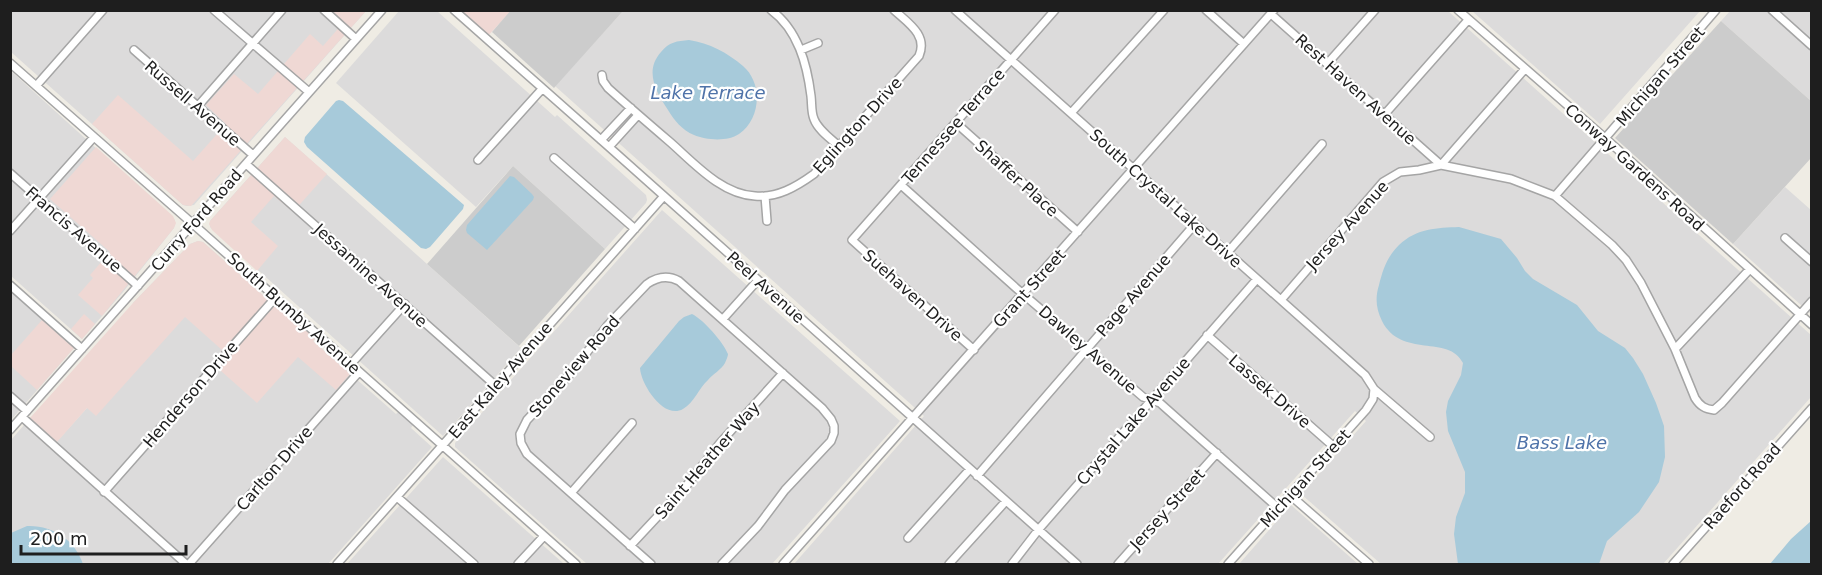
<svg xmlns="http://www.w3.org/2000/svg" width="1822" height="575" viewBox="0 0 1822 575" font-family="'DejaVu Sans',sans-serif">
<rect width="100%" height="100%" fill="#efece4"/>
<path fill="#dcdbdb" d="M11,11H366L194,205L187,206L183,205L11,52Z
M399,11H437L555,117L557,115L646,195L647,200L646,203L605,249L513,166L476,207L336,83Z
M623,11H1448L1811,335V397L1663,564H1381L1301,494L1366,421L1355,411L1218,564H794L924,416L555,86Z
M1472,11H1700L1600,124Z
M1730,11H1811V101L1721,21Z
M11,71L175,220L174,228L123,292L82,339L11,276Z
M285,137L521,348L443,436L210,227V221Z
M1785,187L1811,210V314L1733,244Z
M662,210L900,421L772,564H587L455,447V443Z
M198,241L203,242L275,306L278,303L316,338L313,341L396,414L399,411L413,425L411,428L432,447L328,564H11V440L24,425L50,449L114,378L133,303L190,244Z
M11,292L74,348L11,420Z
M443,457L563,563L561,564H347Z
M1291,505L1358,564H1239Z"/>
<path fill="#efd8d4" d="M330,11H366L191,206L183,205L92,124L118,95L193,161L226,124L206,105L234,74L258,94L310,34L323,46L343,23Z
M455,11H511L486,38Z
M285,137L327,174L293,212L274,196L251,222L278,246L257,271L212,230L209,224L210,221Z
M96,147L173,216L176,223L174,228L102,316L78,295L93,278L90,275L110,252L50,199Z
M198,241L203,242L275,306L278,303L316,338L313,341L350,374L336,390L298,357L257,403L212,363L222,350L185,317L96,416L87,408L57,442L30,418L133,303L190,244Z
M84,314L95,324L82,339L71,329Z
M42,320L74,348L37,390L11,366V355Z"/>
<path fill="#ccc" d="M511,10H623V11L554,88L492,32Z
M1721,21L1811,101V158L1733,244L1615,138Z
M513,166L605,249L519,346L427,264Z"/>
<path fill="#a7cada" d="M689,40C709,43 728,53 743,66C763,83 761,119 739,134C727,142 706,140 694,135C682,130 674,120 668,110C656,92 644,71 661,52C669,42 677,41 689,40Z
M339,100L343,101L464,205L463,209L430,247L426,249L421,248L307,147L304,142L305,137L336,101Z
M510,176L514,177L532,194L534,197L533,200L487,250L467,233L466,230L467,225Z
M1459,227L1501,239L1517,258L1525,271L1533,279L1577,305L1598,331L1625,348L1633,358L1643,374L1656,403L1664,426L1665,457L1659,482L1639,512L1607,541L1599,564H1458L1454,534L1456,517L1465,493V472L1448,431L1446,412L1448,401L1461,375L1463,363C1449,334 1401,359 1382,321C1376,309 1375,298 1379,285C1383,269 1387,257 1399,245C1417,228 1437,228 1459,227Z
M692,314C704,320 723,342 728,354C728,356 726,361 725,363C721,370 713,374 708,380C699,388 694,403 683,409C664,420 641,385 640,368L679,321L684,317Z
M1811,521V564H1770L1791,539Z
M27,526C53,525 75,540 83,564H11V533Z"/>
<g fill="none" stroke-linecap="round" stroke-linejoin="round">
<g stroke="#a5a5a5" stroke-width="10">
<path id="minor" d="M214,10L309,92
M324,10L356,39
M454,10L609,147L1077,564
M771,10C798,30 807,64 811,96C812,104 811,112 814,119C818,130 831,139 839,146
M955,10L1365,375L1374,389L1430,437
M1206,10L1244,44
M1458,10L1605,138L1812,325
M1772,10L1812,46
M1271,14L1441,165
M134,50L253,155
M801,50L818,43
M10,63L193,224L576,564
M1327,64L1375,10
M602,75L603,81L608,88C628,106 649,124 670,142C694,163 721,194 755,196C777,198 796,187 814,174L919,56C928,35 908,23 894,10
M36,86L103,10
M198,106L282,10
M1071,113L1164,10
M1384,115L1468,20
M956,123L1078,232
M601,140L631,108
M609,147L638,115
M554,158L635,229
M478,160L542,89
M246,164L496,386
M1441,165L1511,179L1555,196L1612,245L1626,260L1641,283L1675,349L1695,398C1700,406 1705,409 1714,410L1722,403L1812,301
M10,173L138,286
M901,185L1016,288L1143,397L1160,403L1278,508
M765,196L767,221
M1555,196L1716,10
M10,231L94,137
M1785,238L1812,262
M1227,253L1322,144
M10,285L82,349
M1281,300L1383,182L1400,172L1419,170L1441,165L1524,70
M723,319L758,280
M1207,335L1333,446
M1675,349L1749,270
M974,350L852,240L1055,10
M351,364L405,304
M10,396L27,411
M22,417L186,564
M10,430L382,10
M977,476L1195,224
M104,492L276,297
M571,493L632,423
M1290,495L1369,564
M397,497L474,564
M908,538L970,469
M630,546L687,485L720,443L783,373
M189,564L359,372
M337,564L664,196
M518,564L544,536
M651,564L527,454L521,443L520,434L527,420L571,373L607,326L647,284C657,277 668,275 679,281L822,408L831,419L834,426V433L831,441L785,490L758,526L722,564
M783,564L1274,10
M949,564L1006,501
M1012,564L1039,529L1257,279
M1118,564L1217,453
M1228,564L1366,410L1373,399L1374,389
M1673,564L1812,408"/>
</g>
<use href="#minor" stroke="#fff" stroke-width="7"/>
</g>
<g text-anchor="middle" stroke-width="4.5" stroke-linejoin="round" paint-order="stroke">
<g font-size="16" fill="#1e1e1e" stroke="#fff">
<text transform="translate(1660 76) rotate(-49)" y="6">Michigan Street</text>
<text transform="translate(1356 89) rotate(42)" y="6">Rest Haven Avenue</text>
<text transform="translate(193 103) rotate(41)" y="6">Russell Avenue</text>
<text transform="translate(857 125) rotate(-48)" y="6">Eglington Drive</text>
<text transform="translate(953 126) rotate(-49)" y="6">Tennessee Terrace</text>
<text transform="translate(1635 167) rotate(42)" y="6">Conway Gardens Road</text>
<text transform="translate(1017 178) rotate(42)" y="6">Shaffer Place</text>
<text transform="translate(1166 198) rotate(42)" y="6">South Crystal Lake Drive</text>
<text transform="translate(196 220) rotate(-49)" y="6">Curry Ford Road</text>
<text transform="translate(1347 225) rotate(-48)" y="6">Jersey Avenue</text>
<text transform="translate(74 229) rotate(41)" y="6">Francis Avenue</text>
<text transform="translate(371 275) rotate(42)" y="6">Jessamine Avenue</text>
<text transform="translate(766 287) rotate(42)" y="6">Peel Avenue</text>
<text transform="translate(1029 288) rotate(-48)" y="6">Grant Street</text>
<text transform="translate(913 295) rotate(42)" y="6">Suehaven Drive</text>
<text transform="translate(1133 295) rotate(-49)" y="6">Page Avenue</text>
<text transform="translate(294 313) rotate(42)" y="6">South Bumby Avenue</text>
<text transform="translate(1088 349) rotate(41)" y="6">Dawley Avenue</text>
<text transform="translate(574 366) rotate(-49)" y="6">Stoneview Road</text>
<text transform="translate(500 380) rotate(-49)" y="6">East Kaley Avenue</text>
<text transform="translate(1270 391) rotate(41)" y="6">Lassek Drive</text>
<text transform="translate(190 394) rotate(-49)" y="6">Henderson Drive</text>
<text transform="translate(1133 421) rotate(-49)" y="6">Crystal Lake Avenue</text>
<text transform="translate(707 460) rotate(-49)" y="6">Saint Heather Way</text>
<text transform="translate(274 468) rotate(-49)" y="6">Carlton Drive</text>
<text transform="translate(1305 478) rotate(-48)" y="6">Michigan Street</text>
<text transform="translate(1742 486) rotate(-49)" y="6">Raeford Road</text>
<text transform="translate(1167 509) rotate(-48)" y="6">Jersey Street</text>
</g>
<g font-size="18" font-style="italic" fill="#4f73a9" stroke="#fff">
<text x="708" y="99">Lake Terrace</text>
<text x="1562" y="449">Bass Lake</text>
</g>
</g>
<rect width="1822" height="575" fill="none" stroke="#1e1e1e" stroke-width="24"/>
<path d="M21 545v9h165v-9" fill="none" stroke="#1e1e1e" stroke-width="3"/>
<text x="30" y="545" font-size="18" fill="#1e1e1e" stroke="#ffffff" stroke-width="4.5" paint-order="stroke">200 m</text>
</svg>
